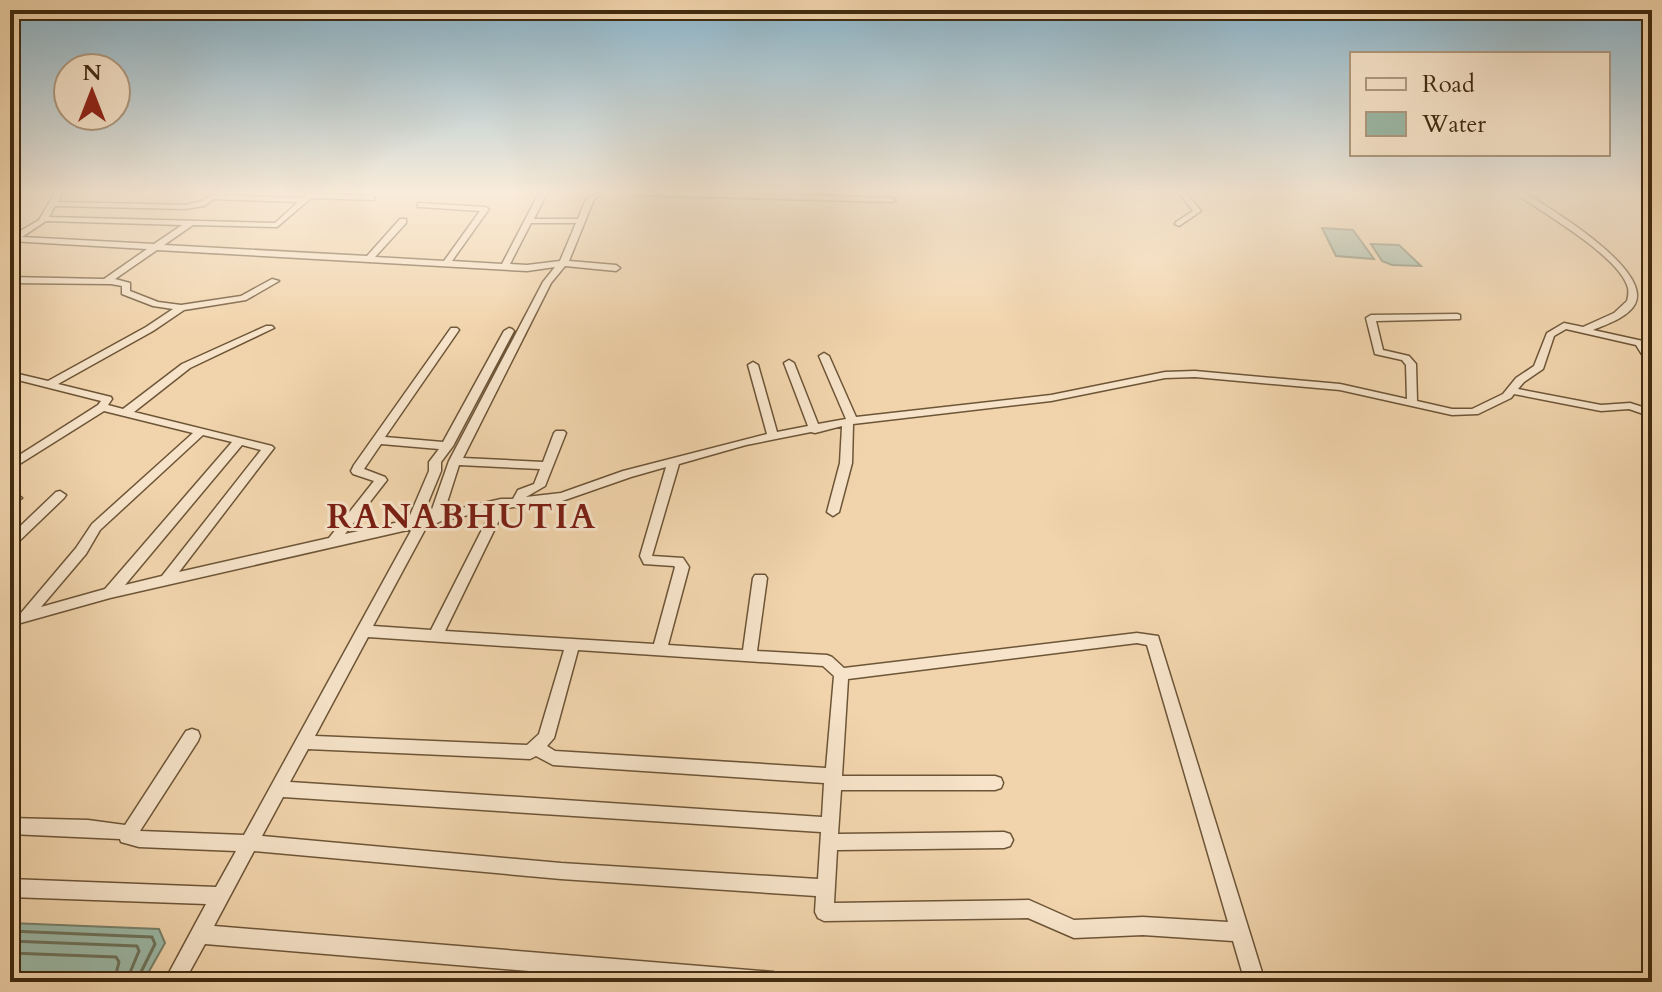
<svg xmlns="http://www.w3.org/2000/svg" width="1662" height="992" viewBox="0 0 1662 992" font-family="Cardo,serif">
<rect width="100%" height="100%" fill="#f1d4ac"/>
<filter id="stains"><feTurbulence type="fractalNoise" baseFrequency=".0025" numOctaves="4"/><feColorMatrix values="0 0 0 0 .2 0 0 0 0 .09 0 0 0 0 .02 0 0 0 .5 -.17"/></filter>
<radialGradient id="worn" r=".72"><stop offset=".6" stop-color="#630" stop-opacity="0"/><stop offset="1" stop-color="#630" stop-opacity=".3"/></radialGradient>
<path fill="#9bb8a6" stroke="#77806a" stroke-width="2" d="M1322,228L1353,230L1374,259L1336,256Z
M1371,244L1399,245L1421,266L1392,265L1382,261Z
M10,923L159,929L165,943L143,982H10Z"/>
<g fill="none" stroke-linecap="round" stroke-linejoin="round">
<path stroke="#6e725b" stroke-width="3" d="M10,931L152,937L155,944L136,982
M10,941L137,946L139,951L126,982
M10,953L116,957L119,962L114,982"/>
<g stroke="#6d5537" stroke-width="3">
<path id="minor" d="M10,193H20L21,195L10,197Z
M55,193H62L58,202L185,205L199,202L213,195L302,198L307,193L371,196L375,198L374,200L311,198L277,227L193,225L164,245L367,256L400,219H406V223L375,257L444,261L480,211L421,207H418V203L485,207L489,209L452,261L502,264L539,193H547L534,219H578C585,202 585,193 604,193L594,199L569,261L616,265L620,268L616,271L565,266L551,283L463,458L543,462L554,433L556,431H564L566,433L545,486L526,497L561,493L623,471L767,434L748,365L753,362L758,365L777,432L808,426L784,363L789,360L794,363L818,424L846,419L819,356L824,353L829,356L856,417L1051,395L1165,372L1195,371L1340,384L1407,399L1406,365L1402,360L1375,354L1366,318L1371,315L1457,314L1460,315V319L1376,321L1383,350L1409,356L1416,364L1417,401L1452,409H1472L1503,394L1516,378L1534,366L1547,333L1564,323L1583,327L1614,313L1627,301C1628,297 1629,293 1628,288C1620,256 1541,212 1515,193H1524L1533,198C1556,212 1652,271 1635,304C1627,318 1607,324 1593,330L1652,343V349L1648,348L1652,354V365L1648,364L1636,345L1566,329L1554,336L1543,369L1524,382L1518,389L1601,405L1630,403L1652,410V417L1629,409L1601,411L1514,394L1511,398L1478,414L1452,415L1340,390L1195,377L1165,378L1051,401L853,424L852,463L839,512L833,516L827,512L840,463L842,426L815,433L811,432L746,445L679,464L652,556L683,558L689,567L668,645L743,650L753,578L755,575H765L767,578L757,651L827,655L832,657L844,668L1137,633L1158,636L1265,982H1245L1233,941L1143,935L1074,938L1028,918L824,921L818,918L815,912L816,896L561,879L254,851L214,926L773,972L780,975L783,982H659L205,944L184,982H164L206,904L10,897V879L216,887L236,851L139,847L121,842L120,839L10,834V818L88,820L125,825L186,731L192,729L198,731L200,736L198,741L140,831L244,835L412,529L110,598L10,626V616L21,613L76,548L92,524L193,433L104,411L10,470V461L98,405L101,401L10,378V372L48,381L146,327L173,309L153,306L122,294V286L111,284L10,283V277L104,279L147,249L10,241V237L39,220ZM214,199L298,202L275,223L49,217L55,206L185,209L204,206ZM46,221L182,225L154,244L22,237ZM531,223H576L560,261L527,265L510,264ZM157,250L527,271L555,267L543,282L449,461L430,515L422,517L441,471V462L453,446L514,331L512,329L509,328L504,331L443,442L385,437L459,330L457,328H451L354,465L351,471L353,474L374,481L329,538L179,572L274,448L272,446L134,412L190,368L274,328L272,326H266L182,364L123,409L108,405L112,399L111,397L58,384L153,331L184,310L246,300L279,281L272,279L241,296L181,305L158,302L130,291V283L115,279ZM203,435L232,442L105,589L41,607L86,554L100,530ZM381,444L439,449L429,462V471L408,520L345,534L387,480L385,477L364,469ZM242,445L261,450L162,576L125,585ZM459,465L540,469L534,484L518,490L513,499H501L444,512ZM666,467L640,556L644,564L674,566L675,567L654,644L445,631L505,508L562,501L631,477ZM492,510L431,630L373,626L428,524H435L441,521ZM368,637L564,650L539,734L527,745L315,736ZM1137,643L1147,645L1228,922L1143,917L1074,920L1029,900L834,903L837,850L1004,848L1010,846L1013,840L1010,834L1004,832L838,834L841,790H995L1001,788L1003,783L1001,778L995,776H842L848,679ZM578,650L823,666L834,676L826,768L555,751L547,746L554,738ZM308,749L530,759L536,756L553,765L824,783L822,817L290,782ZM283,797L821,832L818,879L561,863L262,836Z
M634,193H735L892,198L896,200L892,202L637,195Z
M1179,193H1186L1201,211L1179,226L1175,224L1176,222L1193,211Z
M60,491L66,495L64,498L14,546L10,547V536L56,492Z
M16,494L22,498L10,506V496Z"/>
</g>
<use href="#minor" fill="#f6e3c9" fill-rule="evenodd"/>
</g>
<linearGradient id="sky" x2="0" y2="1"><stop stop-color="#89b6ce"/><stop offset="0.58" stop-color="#f9ecda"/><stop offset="1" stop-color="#f9ecda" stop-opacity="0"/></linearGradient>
<rect width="1662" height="332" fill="url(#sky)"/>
<g text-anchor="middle" stroke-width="6" stroke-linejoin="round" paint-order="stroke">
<g font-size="34" font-weight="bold" letter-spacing="2" fill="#7a1f14" stroke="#f6e3c9">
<text x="462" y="528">RANABHUTIA</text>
</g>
</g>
<rect width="1662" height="992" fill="none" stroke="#f1d4ac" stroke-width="40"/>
<rect x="12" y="12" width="1638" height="968" fill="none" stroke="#412b10" stroke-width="4"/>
<rect x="20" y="20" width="1622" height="952" fill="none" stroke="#412b10" stroke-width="2"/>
<rect x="1350" y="52" width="260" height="104" fill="#f6e3c9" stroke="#ae997f" stroke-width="2"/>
<rect x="1366" y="78" width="40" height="12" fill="#f6e3c9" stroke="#ae997f" stroke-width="2"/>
<text x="1422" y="92" font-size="24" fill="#412b10">Road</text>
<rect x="1366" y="112" width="40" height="24" fill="#9bb8a6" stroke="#ae997f" stroke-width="2"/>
<text x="1422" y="132" font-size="24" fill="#412b10">Water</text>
<g transform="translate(92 92)"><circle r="38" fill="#f6e3c9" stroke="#ae997f" stroke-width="2"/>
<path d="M0-6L14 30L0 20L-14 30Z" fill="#8f2418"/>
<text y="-12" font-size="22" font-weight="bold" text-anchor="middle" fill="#412b10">N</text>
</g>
<rect width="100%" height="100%" filter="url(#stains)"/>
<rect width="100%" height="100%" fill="url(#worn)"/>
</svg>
